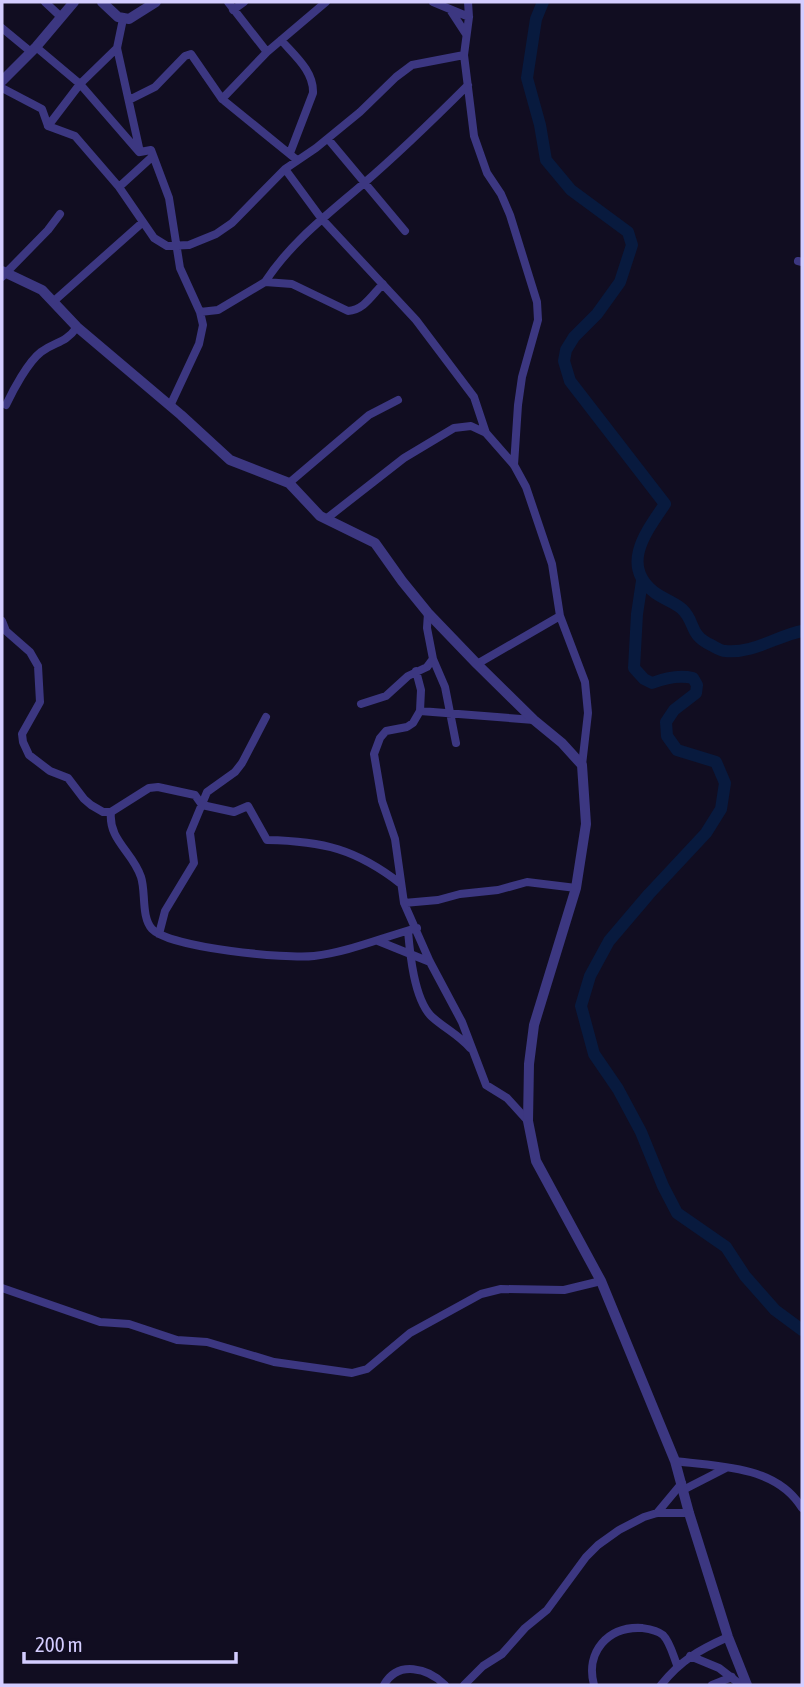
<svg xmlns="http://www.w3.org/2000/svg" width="804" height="1687" viewBox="0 0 804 1687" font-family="'Asap Condensed',sans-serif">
<rect width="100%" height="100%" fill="#110d21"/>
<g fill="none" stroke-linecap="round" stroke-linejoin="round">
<path stroke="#081a3e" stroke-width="12" d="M543,2L536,19L527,78L540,125L546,160L571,190L628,232L632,245L620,282L597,314L574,337L566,350L564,361L570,381L665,504C646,532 620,565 654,592C663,599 674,602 682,609C696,622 688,634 711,645C715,647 721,651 725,651C752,654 777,636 802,631
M642,581L637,614L634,668L644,679L652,683C665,678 680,675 693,678L697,685L696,693L674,710L666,722L667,736L677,750L716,762L725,783L721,809L706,833L649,894L609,941L590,976L581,1006L594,1054L618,1089L641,1132L663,1186L677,1213L726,1247L745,1276L775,1310L802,1330"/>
<path stroke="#3c3781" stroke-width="8" d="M45,2L61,17
M228,2L267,52
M433,2L469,17
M468,2L469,17L464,55L474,136L487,173L501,194L510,215L537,302L538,320L522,377L518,405L514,465
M233,10L244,2
M451,11L466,34
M123,19L117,48L140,152L151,150L169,198L180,268L200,312L203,325L199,344L170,406
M2,28L31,52
M281,40C294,55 314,71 313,93L290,153
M36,47L80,84L139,152
M2,88L42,109L48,126L75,136L119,187L154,238L167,246L189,245L216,234L232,223L285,169L316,148L360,112L396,77L412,65L464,55
M222,99L267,52L326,2
M129,100L155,87L185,56L191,54L222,99L297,160
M48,126L80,84L117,48
M328,139L405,231
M285,169L321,218L416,320L474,397L486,433L514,465L526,487L552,564L560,616L585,682L588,713L582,765
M119,187L153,156
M798,261L802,262
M2,277L48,230L60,214
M265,282C291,242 327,215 363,184C399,153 434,119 468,85
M54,301L143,222
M200,312L218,310L265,282L292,284L348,311C364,310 372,295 383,284
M6,405C13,390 28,362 41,352C56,341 65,344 77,327
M289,483L369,415L398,400
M326,519L404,458L454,428L471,426L486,433
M2,621L6,631L30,652L38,666L40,702L22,734L23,742L29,755L50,771L68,778L84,799L91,805L103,812H111C108,840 133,852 141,877C146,892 141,917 152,929C170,948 286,959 314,956C349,952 383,937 417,928
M433,659L445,687L456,743
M477,664L560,616
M416,671L421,690L420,711L413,723L407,727L386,731L380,738L374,754L382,801L395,839L404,903L430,962L462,1022L486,1085L507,1098L528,1121
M361,704L386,696L408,676L427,667L433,659L427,628L428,613
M420,711L534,720
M111,812L149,788L158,787L195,795L202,805L234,812L248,806L267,840C323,841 356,849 401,884
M404,903L438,900L460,894L498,890L527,882L576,888
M408,931C410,954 414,998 431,1016C444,1028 459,1035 470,1048
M159,934L165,911L194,863L190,833L207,792L235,772L242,763L266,717
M378,941L430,962
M2,1288L100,1322L129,1324L177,1340L207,1342L274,1362L352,1373L367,1369L410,1333L481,1294L501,1289L564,1290L601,1281
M675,1461C719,1467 776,1465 802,1508
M683,1490L726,1468
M657,1513L682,1483
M690,1656L719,1668L741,1685
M384,1685C398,1660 428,1668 445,1685
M464,1685L483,1666L502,1654L525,1628L547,1610L586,1557L598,1545L619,1530L644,1517L657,1513H689
M594,1685C585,1652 608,1626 642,1628C649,1629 657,1630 663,1635C670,1642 673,1655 677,1665
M661,1685C681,1660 699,1650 728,1637
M712,1685L732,1677"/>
<path stroke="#3c3781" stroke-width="10" d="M102,2L118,17L129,19L156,2
M2,81L36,47L74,2
M2,271L42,290L77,327L181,415L230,460L289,483L320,516L375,543L402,581L428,613L477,664L534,720L562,743L582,765L586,824L576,888L534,1025L529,1064L528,1121L536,1161L601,1281L675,1461L689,1513L728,1637L747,1685"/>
</g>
<rect width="804" height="1687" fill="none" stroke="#d4cdff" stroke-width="7"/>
<path d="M24 1652v10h212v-10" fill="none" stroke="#d4cdff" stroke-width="3.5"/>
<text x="35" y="1652" font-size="21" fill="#d4cdff" stroke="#110d21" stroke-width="5" paint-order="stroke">200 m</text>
</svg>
